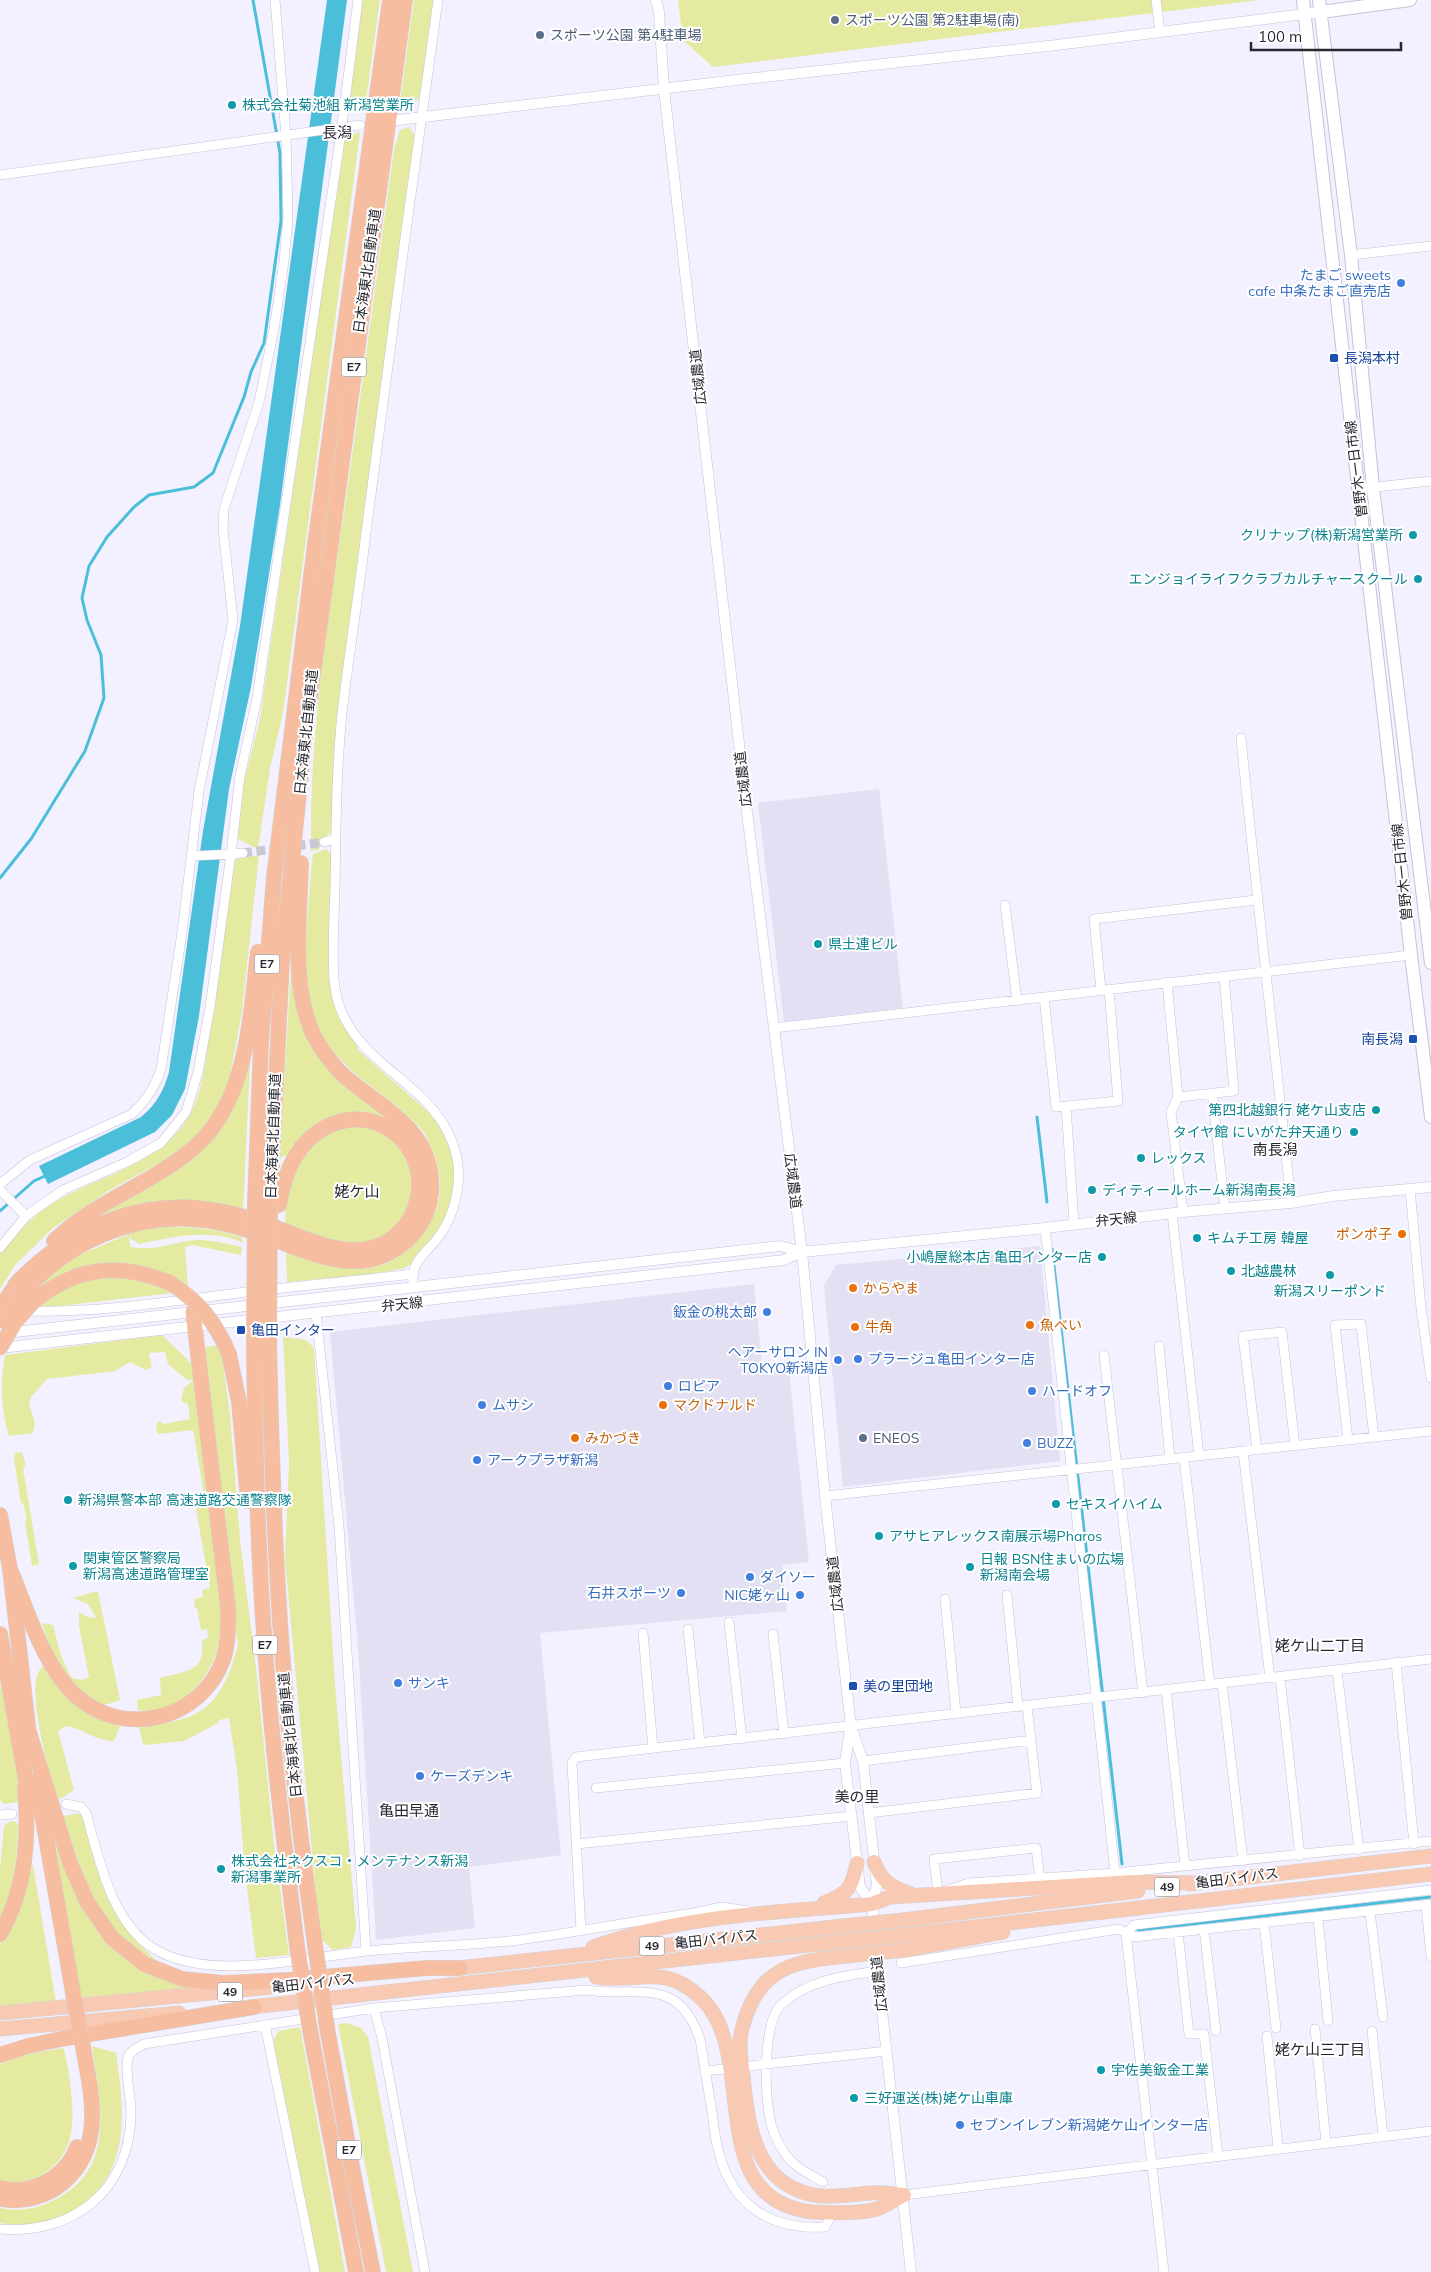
<svg xmlns="http://www.w3.org/2000/svg" width="1431" height="2272" viewBox="0 0 1431 2272" font-family="Mulish,'Noto Sans JP',sans-serif">
<rect width="100%" height="100%" fill="#f3f0ff"/>
<path fill="#e3e0f3" d="M879,789L903,1008L784,1022L758,803Z
M1040,1246L1060,1461L843,1487L824,1286L836,1265Z
M754,1284L763,1373L789,1370L809,1562L782,1565L787,1611L540,1633L561,1855L469,1867L475,1928L376,1940L358,1647L330,1332Z"/>
<path fill="#e4eaa0" d="M361,0H380L365,108L353,109L347,99Z
M414,0H436L423,85L418,100L403,102L401,95Z
M678,0H1259L713,67L683,40Z
M409,127L417,139L377,432L370,466L369,498L334,830L324,838L319,849L311,851C309,733 329,614 346,498C363,382 378,265 394,149L400,130Z
M360,132L283,713L270,768L258,849L238,839L239,813L244,782L260,719L344,137Z
M326,849L331,854L332,885L329,910L332,965L329,973L330,983L333,991L334,1004L341,1016V1023L358,1044L357,1049L437,1120L454,1153L460,1185L445,1222L415,1261L405,1268L373,1274L287,1282L286,1252C325,1266 372,1282 407,1250C439,1221 449,1188 432,1149C429,1142 426,1134 421,1129C388,1092 339,1073 317,1026C297,982 309,916 311,869L313,854Z
M259,855L242,1011L230,1076L219,1107L204,1128L178,1153L108,1191L53,1228L15,1265L0,1289V1252C16,1234 33,1215 53,1203C98,1176 162,1164 189,1116C198,1100 202,1082 205,1065L233,867L236,859Z
M291,967L302,1021L385,1115L383,1119C340,1106 310,1118 287,1156L280,1157Z
M251,1043L243,1211L174,1202L138,1204L105,1214L100,1210L198,1153Z
M360,1126L382,1131L400,1147L411,1167L414,1190L400,1223L386,1235L366,1243L325,1241L285,1224C286,1189 296,1148 330,1131C338,1127 351,1127 360,1126Z
M160,1227C188,1227 216,1227 242,1238L243,1243C211,1228 172,1237 139,1244L129,1237L130,1246C151,1254 177,1240 199,1240C213,1240 228,1244 242,1247L241,1255L192,1245L185,1247L188,1286C155,1264 112,1254 73,1270C60,1275 48,1282 35,1289L72,1258L139,1230Z
M108,1276C130,1276 154,1281 172,1293L34,1309C57,1289 78,1281 108,1276Z
M162,1335L193,1365L198,1374L193,1380H187L168,1364L165,1352L149,1353L152,1367L146,1370L130,1362L115,1371L47,1379L31,1397L29,1404L35,1423L33,1433L9,1436C1,1410 0,1381 5,1355Z
M283,1337L306,1340L314,1348L335,1685L356,1928L351,1947L333,1950L320,1938L285,1559L289,1462Z
M217,1345L221,1351L230,1414L240,1539L257,1677L274,1845L289,1955L256,1958L245,1872L237,1769L229,1718L219,1720L218,1723L184,1741L143,1745L139,1727C202,1720 220,1709 238,1646L203,1348Z
M194,1380C201,1431 207,1481 213,1532C217,1567 224,1605 219,1641C214,1677 176,1718 138,1710L137,1700L161,1695L160,1678C186,1671 206,1672 202,1640L208,1638L207,1629L201,1630L197,1608H195L194,1599L203,1597L202,1590L210,1588L196,1509L206,1506L193,1430L158,1434L156,1429L158,1421L164,1424L190,1419L188,1404L181,1401L184,1388Z
M22,1452L26,1466L23,1468L39,1564L32,1566L25,1522L27,1520L23,1503H21L14,1459L15,1453Z
M98,1591L120,1700C114,1702 109,1705 102,1704C97,1704 93,1700 88,1697C63,1680 50,1651 42,1623L53,1625C58,1644 61,1661 72,1678L82,1680L89,1677L79,1626V1612L88,1617L96,1618L88,1604L73,1598Z
M43,1666C68,1704 77,1712 120,1726L114,1741C92,1740 85,1729 66,1726L58,1731L74,1790L59,1800C48,1775 30,1701 37,1675C38,1672 41,1668 43,1666Z
M0,1682C7,1719 21,1765 18,1802L4,1804L0,1800Z
M82,1813L108,1899L138,1943L156,1960L150,1961L125,1943L90,1897L63,1816Z
M14,1821L18,1824C17,1862 14,1887 0,1923V1869L4,1827L8,1822Z
M50,1826L81,1902L164,1979L191,1988L80,2000Z
M27,1865H33L56,2003L0,2006V1944L9,1929Z
M347,2023L361,2028L368,2037L413,2272H386L338,2024Z
M300,2027L345,2272H320L276,2060L274,2039L279,2031Z
M92,2046L116,2053C125,2113 132,2178 70,2212C47,2224 25,2227 0,2223V2208C17,2212 36,2209 52,2201C118,2171 100,2102 92,2046Z
M63,2048C67,2058 68,2071 70,2081C74,2120 78,2154 40,2176C27,2183 14,2184 0,2181V2064L22,2055Z"/>
<path fill="#4bbfda" d="M327,0H347L280,505L251,687L229,789L199,1016L185,1089L172,1115L155,1132L48,1184L39,1166L141,1117C156,1105 164,1090 169,1072L203,831L240,626Z"/>
<g fill="none" stroke-linecap="round" stroke-linejoin="round">
<path stroke="#4bbfda" stroke-width="3" d="M0,878L31,839L85,751L104,698L101,655L87,620L82,598L89,566L107,537L134,507L149,495L194,487L213,473L244,397L251,372L264,343L281,221L280,153L253,0
M1037,1117L1047,1202
M0,1211L34,1181L47,1175
M1052,1249L1122,1864
M1138,1930L1431,1897"/>
<path stroke="#cbc8d6" stroke-width="9" stroke-dasharray="9 4.5" stroke-linecap="butt" d="M243,853L324,842"/>
<g stroke="#c6c2d9" stroke-width="10">
<path id="minor" d="M1156,0L1160,32
M0,175L360,125
M1351,255L1431,246
M1358,489L1431,481
M1241,738C1256,893 1275,1048 1291,1203
M324,842L336,839
M192,856L231,854L240,776L257,698L340,140L358,0
M1005,905L1017,1001
M1167,982L1178,1097L1234,1091L1224,976
M1101,990L1094,919L1256,900
M1044,997L1056,1107L1118,1101L1109,989
M774,1028L1411,955
M1212,1093L1225,1208
M1178,1097L1171,1112L1183,1212
M1066,1106L1074,1223
M0,1184L30,1160L132,1114C146,1101 155,1088 161,1069L182,933L199,791L233,620L223,529L224,509L259,402L274,329L284,261L288,218L286,136L275,0
M1410,1189L1421,1308L1431,1378
M0,1190L26,1216
M1172,1213L1199,1456
M1045,1228C1067,1444 1093,1658 1115,1873
M0,1248L26,1216L63,1190L127,1162L161,1143L186,1112L198,1072L210,1007L231,854L243,853
M413,1287C411,1258 425,1256 440,1235C455,1213 462,1184 457,1158C441,1077 340,1068 334,979C332,949 334,919 335,890C336,832 336,772 342,714C349,653 359,593 366,532C389,355 413,177 438,0
M23,1311C95,1313 167,1302 238,1293C296,1286 354,1281 412,1274
M316,1313L339,1526L366,1951
M1159,1346L1170,1459
M1104,1355L1143,1693
M1348,1440L1335,1325L1361,1324L1374,1437
M1257,1450L1243,1336L1282,1332L1295,1446
M1243,1451L1270,1678
M1184,1458L1210,1685
M825,1496L1431,1431
M1007,1595L1018,1707
M945,1599L956,1713
M729,1622L742,1739
M688,1629L700,1743
M643,1633L653,1748
M773,1634L784,1734
M1396,1662L1414,1844
M1337,1671L1359,1850
M1280,1677L1300,1856
M1222,1683L1243,1861
M1166,1689L1185,1866
M863,1761L1031,1740
M596,1788L845,1763
M66,1804L81,1807L86,1813C99,1858 111,1922 153,1948C208,1983 306,1957 368,1951C418,1946 469,1946 519,1940C577,1932 635,1921 694,1913L722,1907L747,1911
M869,1813L1037,1793L1027,1706
M0,1815L12,1814
M576,1844L852,1816
M1040,1879L1036,1848L934,1859L938,1893L969,1883L1115,1873L1431,1841
M1426,1905L1431,1956
M1370,1912L1383,2017
M1318,1918L1328,2021
M1264,1923L1276,2028
M1204,1929L1216,2031
M581,1931L572,1763L576,1757L1431,1659
M1178,1932L1189,2034H1204L1218,2155
M901,1963L1119,1929L1134,1937L1431,1904
M374,2008L382,2038L425,2272
M265,2025L315,2272
M1315,2029L1326,2143
M1372,2031L1383,2136
M1267,2036L1278,2148
M749,2066L887,2051
M705,2071L724,2069
M823,2182C808,2173 793,2167 784,2152C776,2141 771,2127 769,2113C765,2088 763,2023 781,2005C807,1980 844,1976 877,1971
M904,2195C1080,2174 1255,2151 1431,2131
M0,2229C73,2235 129,2191 131,2115C132,2101 123,2067 129,2055C133,2049 139,2047 144,2044L374,2008L586,1990C637,1998 677,1974 700,2039C704,2063 708,2087 712,2112C714,2125 715,2140 719,2153C733,2207 772,2230 825,2227L833,2213
M1164,2272L1126,1934L1134,1925L1431,1890"/>
</g>
<g stroke="#c6c2d9" stroke-width="11">
<path id="tertiary" d="M656,0L659,12L664,89L745,796L802,1252L825,1496L851,1727L863,1761L877,1885L872,1904L874,1928
M398,120L745,79L1057,45L1321,12
M6,1333L780,1246L802,1252
M0,1348L784,1260L802,1252L1045,1228L1183,1212L1291,1203L1333,1196L1431,1187
M850,1729L845,1763L860,1887L872,1904
M875,1948L911,2272"/>
</g>
<g stroke="#c6c2d9" stroke-width="14">
<path id="secondary" d="M1303,0L1411,955L1431,1117
M1319,0L1351,255L1373,488L1431,963
M1321,12L1410,0"/>
</g>
<g stroke="#d4d4d6" stroke-width="15">
<path id="trunk" d="M874,1862C882,1882 891,1887 911,1894
M1189,1884L1431,1856
M824,1903C848,1894 852,1888 857,1863
M903,1920L1138,1891
M905,1935L1431,1874
M593,1947C682,1915 779,1912 872,1904L890,1897L1134,1882L1197,1883
M905,1950L1003,1932
M847,1956C818,1959 784,1961 763,1985C752,1998 746,2013 742,2029C738,2044 741,2060 743,2075C747,2115 752,2170 795,2189C820,2201 844,2195 870,2193C881,2192 893,2194 904,2195
M449,1969L843,1926
M596,1977C637,1984 662,1962 700,1997C762,2053 699,2200 813,2212C831,2213 860,2214 877,2209C886,2206 895,2199 904,2195
M242,2008L845,1941
M0,2013L273,1987
M0,2029L179,2013"/>
</g>
<g stroke="#d4d4d6" stroke-width="16">
<path id="motorway" d="M255,1203L261,1043L274,877L315,544L390,0
M270,1204L282,960L305,734L405,0
M54,1241C83,1213 118,1197 152,1177C168,1167 185,1157 198,1144C248,1097 250,1016 258,952
M15,1285C67,1229 141,1196 218,1211C242,1215 265,1223 287,1232C308,1240 329,1249 352,1250C426,1252 445,1150 377,1123C360,1117 342,1119 326,1127C297,1142 284,1174 279,1205
M24,1292C67,1242 136,1211 203,1220C224,1222 244,1229 265,1236C297,1247 332,1266 368,1260C390,1256 410,1242 422,1222C429,1209 433,1192 431,1177C425,1122 374,1105 339,1071C330,1061 321,1049 314,1036C290,987 300,917 301,863
M34,1301C77,1266 120,1262 170,1283
M0,1308L20,1279
M269,1342C272,1472 276,1601 289,1731C296,1802 305,1873 315,1945
M254,1343C255,1440 257,1537 264,1634C271,1738 284,1842 297,1946
M229,1354L239,1402L248,1501
M0,1515L10,1569L29,1735
M10,1569C27,1609 43,1666 76,1696C124,1739 201,1720 223,1660C229,1642 228,1625 228,1607L193,1312
M0,1634L29,1798
M27,1726L70,1863L87,1902L112,1938L144,1964L182,1979L223,1983L288,1980L427,1968H460
M36,1780L73,1993
M0,1934C26,1890 29,1838 25,1788
M327,2028L354,2177L373,2272
M310,2030L356,2272
M0,2055L28,2046L66,2038L254,2007
M0,2188C32,2196 66,2177 77,2147
M0,2199C50,2207 91,2171 92,2120C93,2095 87,2071 83,2047"/>
</g>
<use href="#minor" stroke="#fff" stroke-width="9"/>
<use href="#tertiary" stroke="#fff" stroke-width="10"/>
<use href="#secondary" stroke="#fff" stroke-width="12"/>
<use href="#trunk" stroke="#f8cab3" stroke-width="14"/>
<use href="#motorway" stroke="#f6bda0" stroke-width="15"/>
<g stroke="#d4d4d6" stroke-width="15" stroke-linecap="butt">
<path id="trunk-bridge" d="M843,1926L903,1920
M845,1941L905,1935
M847,1956L905,1950"/>
</g>
<g stroke="#d4d4d6" stroke-width="16" stroke-linecap="butt">
<path id="motorway-bridge" d="M170,1283C199,1301 216,1323 229,1354
M5,1322L24,1292
M269,1342L270,1204
M254,1343L255,1203
M0,1348L15,1322L34,1301
M315,1945L327,2028
M297,1946L310,2030
M73,1993L83,2047"/>
</g>
<use href="#trunk-bridge" stroke="#f8cab3" stroke-width="14"/>
<use href="#motorway-bridge" stroke="#f6bda0" stroke-width="15"/>
</g>
<g fill="#5c6f8a" stroke="#fff" stroke-width="2">
<circle cx="835" cy="20" r="5"/>
<circle cx="540" cy="35" r="5"/>
<circle cx="863" cy="1438" r="5"/>
</g>
<g fill="#0f9aa8" stroke="#fff" stroke-width="2">
<circle cx="232" cy="105" r="5"/>
<circle cx="1413" cy="535" r="5"/>
<circle cx="1418" cy="579" r="5"/>
<circle cx="818" cy="944" r="5"/>
<circle cx="1376" cy="1110" r="5"/>
<circle cx="1354" cy="1132" r="5"/>
<circle cx="1141" cy="1158" r="5"/>
<circle cx="1092" cy="1190" r="5"/>
<circle cx="1197" cy="1238" r="5"/>
<circle cx="1102" cy="1257" r="5"/>
<circle cx="1231" cy="1271" r="5"/>
<circle cx="1330" cy="1275" r="5"/>
<circle cx="68" cy="1500" r="5"/>
<circle cx="1056" cy="1504" r="5"/>
<circle cx="879" cy="1536" r="5"/>
<circle cx="73" cy="1566" r="5"/>
<circle cx="970" cy="1567" r="5"/>
<circle cx="221" cy="1869" r="5"/>
<circle cx="1101" cy="2070" r="5"/>
<circle cx="854" cy="2098" r="5"/>
</g>
<g fill="#3f7fe0" stroke="#fff" stroke-width="2">
<circle cx="1401" cy="283" r="5"/>
<circle cx="767" cy="1312" r="5"/>
<circle cx="858" cy="1359" r="5"/>
<circle cx="838" cy="1360" r="5"/>
<circle cx="668" cy="1386" r="5"/>
<circle cx="1032" cy="1391" r="5"/>
<circle cx="482" cy="1405" r="5"/>
<circle cx="1027" cy="1443" r="5"/>
<circle cx="477" cy="1460" r="5"/>
<circle cx="750" cy="1577" r="5"/>
<circle cx="681" cy="1593" r="5"/>
<circle cx="800" cy="1595" r="5"/>
<circle cx="398" cy="1683" r="5"/>
<circle cx="420" cy="1776" r="5"/>
<circle cx="960" cy="2125" r="5"/>
</g>
<g fill="#1a4fb4" stroke="#fff" stroke-width="2">
<rect x="1329" y="353" width="10" height="10" rx="2.5"/>
<rect x="1408" y="1034" width="10" height="10" rx="2.5"/>
<rect x="236" y="1325" width="10" height="10" rx="2.5"/>
<rect x="848" y="1681" width="10" height="10" rx="2.5"/>
</g>
<g fill="#e8710a" stroke="#fff" stroke-width="2">
<circle cx="1402" cy="1234" r="5"/>
<circle cx="853" cy="1288" r="5"/>
<circle cx="1030" cy="1325" r="5"/>
<circle cx="855" cy="1327" r="5"/>
<circle cx="663" cy="1405" r="5"/>
<circle cx="575" cy="1438" r="5"/>
</g>
<g text-anchor="middle" stroke-width="4" stroke-linejoin="round" paint-order="stroke">
<g fill="#fff" stroke="#69686e" stroke-width="1">
<rect x="341.5" y="357.5" width="25" height="19" rx="4"/>
<rect x="254.5" y="954.5" width="25" height="19" rx="4"/>
<rect x="252.5" y="1635.5" width="25" height="19" rx="4"/>
<rect x="1154.5" y="1877.5" width="25" height="19" rx="4"/>
<rect x="639.5" y="1936.5" width="25" height="19" rx="4"/>
<rect x="217.5" y="1982.5" width="25" height="19" rx="4"/>
<rect x="336.5" y="2140.5" width="25" height="19" rx="4"/>
</g>
<g font-size="12" font-weight="bold" fill="#292730">
<text x="354" y="371">E7</text>
<text x="267" y="968">E7</text>
<text x="265" y="1649">E7</text>
<text x="1167" y="1891">49</text>
<text x="652" y="1950">49</text>
<text x="230" y="1996">49</text>
<text x="349" y="2154">E7</text>
</g>
<g font-size="14" fill="#4e5e75" stroke="#fff" text-anchor="start">
<text x="845" y="25">スポーツ公園 第2駐車場(南)</text>
<text x="550" y="40">スポーツ公園 第4駐車場</text>
<text x="873" y="1443">ENEOS</text>
</g>
<g font-size="14" fill="#0d838f" stroke="#fff" text-anchor="start">
<text x="242" y="110">株式会社菊池組 新潟営業所</text>
<text x="1403" y="540" text-anchor="end">クリナップ(株)新潟営業所</text>
<text x="1408" y="584" text-anchor="end">エンジョイライフクラブカルチャースクール</text>
<text x="828" y="949">県土連ビル</text>
<text x="1366" y="1115" text-anchor="end">第四北越銀行 姥ケ山支店</text>
<text x="1344" y="1137" text-anchor="end">タイヤ館 にいがた弁天通り</text>
<text x="1151" y="1163">レックス</text>
<text x="1102" y="1195">ディティールホーム新潟南長潟</text>
<text x="1207" y="1243">キムチ工房 韓屋</text>
<text x="1092" y="1262" text-anchor="end">小嶋屋総本店 亀田インター店</text>
<text x="1241" y="1276">北越農林</text>
<text x="1330" y="1296" text-anchor="middle">新潟スリーポンド</text>
<text x="78" y="1505">新潟県警本部 高速道路交通警察隊</text>
<text x="1066" y="1509">セキスイハイム</text>
<text x="889" y="1541">アサヒアレックス南展示場Pharos</text>
<text x="83" y="1563">関東管区警察局<tspan x="83" dy="16">新潟高速道路管理室</tspan></text>
<text x="980" y="1564">日報 BSN住まいの広場<tspan x="980" dy="16">新潟南会場</tspan></text>
<text x="231" y="1866">株式会社ネクスコ・メンテナンス新潟<tspan x="231" dy="16">新潟事業所</tspan></text>
<text x="1111" y="2075">宇佐美鈑金工業</text>
<text x="864" y="2103">三好運送(株)姥ケ山車庫</text>
</g>
<g font-size="14" fill="#292730" stroke="#fff">
<text transform="translate(367 271) rotate(-82)" y="5">日本海東北自動車道</text>
<text transform="translate(698 377) rotate(-96)" y="5">広域農道</text>
<text transform="translate(1356 469) rotate(-97)" y="5">曽野木一日市線</text>
<text transform="translate(306 732) rotate(-84)" y="5">日本海東北自動車道</text>
<text transform="translate(743 779) rotate(-97)" y="5">広域農道</text>
<text transform="translate(1402 872) rotate(-96)" y="5">曽野木一日市線</text>
<text transform="translate(273 1136) rotate(-88)" y="5">日本海東北自動車道</text>
<text transform="translate(793 1181) rotate(83)" y="5">広域農道</text>
<text transform="translate(1116 1219) rotate(-6)" y="5">弁天線</text>
<text transform="translate(402 1304) rotate(-6)" y="5">弁天線</text>
<text transform="translate(835 1584) rotate(-96)" y="5">広域農道</text>
<text transform="translate(290 1735) rotate(-96)" y="5">日本海東北自動車道</text>
<text transform="translate(1237 1878) rotate(-7)" y="5">亀田バイパス</text>
<text transform="translate(716 1939) rotate(-6)" y="5">亀田バイパス</text>
<text transform="translate(313 1983) rotate(-6)" y="5">亀田バイパス</text>
<text transform="translate(879 1984) rotate(-96)" y="5">広域農道</text>
</g>
<g font-size="14" fill="#366cbe" stroke="#fff" text-anchor="start">
<text x="1391" y="280" text-anchor="end">たまご sweets<tspan x="1391" dy="16">cafe 中条たまご直売店</tspan></text>
<text x="757" y="1317" text-anchor="end">鈑金の桃太郎</text>
<text x="828" y="1357" text-anchor="end">ヘアーサロン IN<tspan x="828" dy="16">TOKYO新潟店</tspan></text>
<text x="868" y="1364">プラージュ亀田インター店</text>
<text x="678" y="1391">ロピア</text>
<text x="1042" y="1396">ハードオフ</text>
<text x="492" y="1410">ムサシ</text>
<text x="1037" y="1448">BUZZ</text>
<text x="487" y="1465">アークプラザ新潟</text>
<text x="760" y="1582">ダイソー</text>
<text x="671" y="1598" text-anchor="end">石井スポーツ</text>
<text x="790" y="1600" text-anchor="end">NIC姥ヶ山</text>
<text x="408" y="1688">サンキ</text>
<text x="430" y="1781">ケーズデンキ</text>
<text x="970" y="2130">セブンイレブン新潟姥ケ山インター店</text>
</g>
<g font-size="14" fill="#164399" stroke="#fff" text-anchor="start">
<text x="1344" y="363">長潟本村</text>
<text x="1403" y="1044" text-anchor="end">南長潟</text>
<text x="251" y="1335">亀田インター</text>
<text x="863" y="1691">美の里団地</text>
</g>
<g font-size="14" fill="#c56008" stroke="#fff" text-anchor="start">
<text x="1392" y="1239" text-anchor="end">ポンポ子</text>
<text x="863" y="1293">からやま</text>
<text x="1040" y="1330">魚べい</text>
<text x="865" y="1332">牛角</text>
<text x="673" y="1410">マクドナルド</text>
<text x="585" y="1443">みかづき</text>
</g>
<g font-size="15" fill="#292730" stroke="#fff">
<text x="337" y="138">長潟</text>
<text x="1275" y="1155">南長潟</text>
<text x="357" y="1197">姥ケ山</text>
<text x="1320" y="1651">姥ケ山二丁目</text>
<text x="857" y="1802">美の里</text>
<text x="409" y="1816">亀田早通</text>
<text x="1320" y="2055">姥ケ山三丁目</text>
</g>
</g>
<path d="M1251 42v8h150v-8" fill="none" stroke="#292730" stroke-width="2.5"/>
<text x="1258" y="42" font-size="15" fill="#292730" stroke="#ffffff" stroke-width="4" paint-order="stroke">100 m</text>
</svg>
